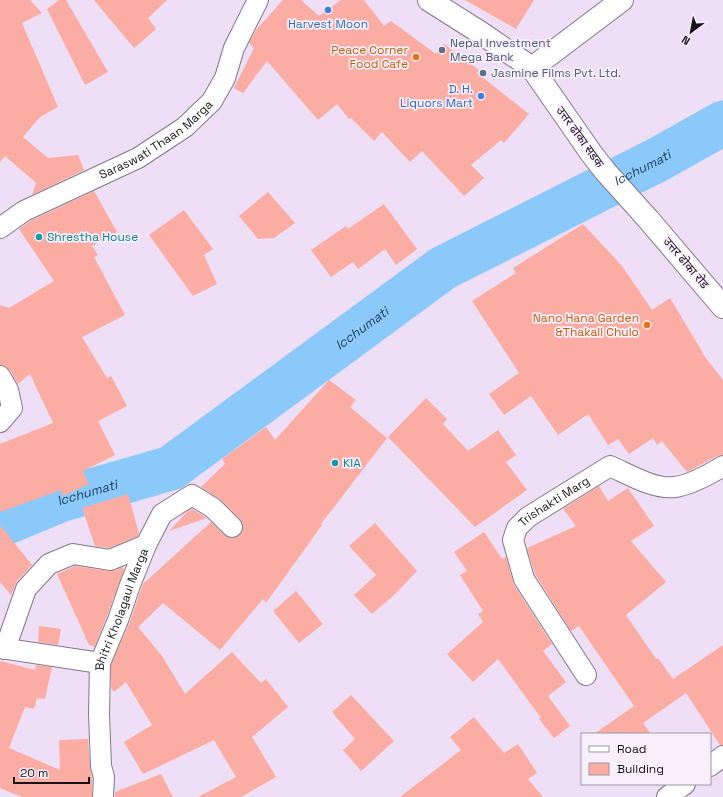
<svg xmlns="http://www.w3.org/2000/svg" width="723" height="797" viewBox="0 0 723 797" font-family="'Space Grotesk','Noto Sans Devanagari',sans-serif">
<rect width="100%" height="100%" fill="#eedff6"/>
<g fill="none" stroke-linecap="round" stroke-linejoin="round">
<path stroke="#8cc9fb" stroke-width="45" id="s1" d="M0,525L60,500L171,468L443,268L659,159L723,123"/>
</g>
<path fill="#fbaca3" d="M0,0H30L42,13L22,23L58,107L40,117L23,137L48,158L78,155L84,170L32,195L36,183L5,156L0,162Z
M59,0H66L108,72L85,85L47,9Z
M94,0H167L148,18L156,29L134,48Z
M283,0H301L319,16L341,0H364L384,26L391,21L436,54L444,44L479,70L477,73L529,114L504,143L501,140L471,165L484,178L464,196L422,151L410,162L382,132L374,141L351,118L349,119L337,104L318,120L267,61L243,93L234,88L254,48L249,43L256,30Z
M465,0H534L516,29Z
M94,191L117,232L92,246L98,255L94,257L125,315L82,337L107,378L111,376L127,406L98,421L115,455L83,471L89,484L63,496L61,490L0,512V444L53,423L30,374L18,384L10,370L5,366L0,365V305L9,308L54,281L19,229L30,221Z
M268,192L295,223L274,238L258,239L239,216Z
M384,204L417,249L396,265L385,249L358,269L353,262L331,277L311,250L346,226L348,229Z
M184,210L213,249L204,255L217,284L193,296L149,235Z
M583,224L622,266L652,310L670,298L703,353H702L723,380V455L717,456L687,472L662,441L657,445L653,438L629,454L618,439L608,445L588,414L558,435L531,396L504,415L489,394L519,373L472,301L516,273L513,268Z
M329,380L356,400L350,407L387,438L321,524L322,525L266,603L263,599L220,650L163,603L138,627L162,656L185,694L232,652L261,683L266,679L288,707L252,737L276,777L241,797H198L236,777L214,740L143,774L124,742L152,725L126,682L114,692L111,688V665L129,624L143,584L211,522L224,535L229,538H235L240,535L243,530V524L240,519L221,500L201,487L225,464L222,459L266,427L275,440Z
M426,398L447,419L443,424L468,451L498,430L516,455L506,462L527,490L475,527L388,437Z
M599,486L608,501L628,488L654,526L631,541L666,582L626,615L656,659L658,658L673,679L723,645V745H720L686,693L643,723L651,734H594L634,706L579,626L571,631L535,574L527,548L576,526L563,509Z
M128,494L139,533L138,536L109,548L95,546L82,508Z
M192,509L207,518L169,531L188,511Z
M375,523L417,571L394,595L372,614L354,595L376,575L349,546Z
M0,525L32,565L17,581L11,595L0,582Z
M484,532L502,559L506,557L514,585L552,644L543,651L566,682L548,696L570,726L554,738L539,719L541,718L498,659L473,682L447,654L483,622L478,614L483,611L460,575L467,571L454,552Z
M75,566L108,571H114L122,567L124,570L107,616L94,648L93,646L89,645L57,574Z
M296,591L323,624L299,643L273,611Z
M39,626L61,629L58,645L38,642Z
M0,661L35,670L36,665L52,667L45,699L37,698L34,709L25,707L9,748L60,770L59,740L88,739L90,767L92,778V797H22L0,788Z
M351,695L394,741L361,771L343,750L355,739L332,712Z
M474,717L504,753L518,744L537,773L528,779L543,797H400L461,750L450,737Z
M161,774L173,797H115V792Z"/>
<g fill="none" stroke-linecap="round" stroke-linejoin="round">
<g stroke="#85778b" stroke-width="22">
<g id="street">
<path id="s2" d="M0,228L24,211L138,158L185,127L212,101L225,78L234,48L258,0"/>
<path d="M0,376L8,390L12,408L0,422"/>
<path d="M0,648L100,663"/>
<path d="M5,649L26,589L49,564L73,554L110,560L146,545"/>
<path id="s3" d="M586,675L524,579L513,540L517,528L528,517L610,466C628,474 655,490 675,487C689,485 710,474 723,466"/>
<path d="M710,766L723,756"/>
<path id="s4" d="M103,797L104,777L101,766L99,714L100,663L118,620L130,585L146,545L162,514L192,495L213,508L232,527"/>
<path d="M667,797L685,784"/>
</g>
</g>
<g stroke="#85778b" stroke-width="24">
<path id="secondary" d="M429,0L481,33L532,68L591,153L605,171L648,219L723,307
M532,68L622,0"/>
</g>
<use href="#street" stroke="#fff" stroke-width="20"/>
<use href="#secondary" stroke="#fff" stroke-width="22"/>
</g>
<g fill="#3f7fe0" stroke="#f8effc" stroke-width="1.5">
<circle cx="328" cy="10" r="4"/>
<circle cx="481" cy="96" r="4"/>
</g>
<g fill="#5c6f8a" stroke="#f8effc" stroke-width="1.5">
<circle cx="442" cy="50" r="4"/>
<circle cx="483" cy="73" r="4"/>
</g>
<g fill="#e8710a" stroke="#f8effc" stroke-width="1.5">
<circle cx="416" cy="57" r="4"/>
<circle cx="647" cy="325" r="4"/>
</g>
<g fill="#0f9aa8" stroke="#f8effc" stroke-width="1.5">
<circle cx="39" cy="237" r="4"/>
<circle cx="335" cy="463" r="4"/>
</g>
<g text-anchor="middle" stroke-width="3.5" stroke-linejoin="round" paint-order="stroke">
<g font-size="12" fill="#366cbe" stroke="#f8effc">
<text x="328" y="28">Harvest Moon</text>
<text x="473" y="93" text-anchor="end">D. H.<tspan x="473" dy="14">Liquors Mart</tspan></text>
</g>
<g font-size="12" fill="#4e5e75" stroke="#f8effc" text-anchor="start">
<text x="450" y="47">Nepal Investment<tspan x="450" dy="14">Mega Bank</tspan></text>
<text x="491" y="77">Jasmine Films Pvt. Ltd.</text>
</g>
<g font-size="12" fill="#c56008" stroke="#f8effc" text-anchor="end">
<text x="408" y="54">Peace Corner<tspan x="408" dy="14">Food Cafe</tspan></text>
<text x="639" y="322">Nano Hana Garden<tspan x="639" dy="14">&amp;Thakali Chulo</tspan></text>
</g>
<g font-size="12" fill="#171219" stroke="#f8effc">
<text transform="translate(580 137) rotate(54)" y="4">उत्तर ढोका सडक</text>
<text dy="4" stroke="none"><textPath href="#s2" startOffset="180">Saraswati Thaan Marga</textPath></text>
<text transform="translate(686 263) rotate(50)" y="4">उत्तर ढोका रोड</text>
<text dy="4" stroke="none"><textPath href="#s3" startOffset="213">Trishakti Marg</textPath></text>
<text dy="4" stroke="none"><textPath href="#s4" startOffset="192">Bhitri Kholagaul Marga</textPath></text>
</g>
<g font-size="12" fill="#0d838f" stroke="#f8effc" text-anchor="start">
<text x="47" y="241">Shrestha House</text>
<text x="343" y="467">KIA</text>
</g>
<g font-size="13" font-style="italic" fill="#1b3c56" stroke="#f8effc">
<text dy="5" stroke="none"><textPath href="#s1" startOffset="741">Icchumati</textPath></text>
<text dy="5" stroke="none"><textPath href="#s1" startOffset="417">Icchumati</textPath></text>
<text dy="5" stroke="none"><textPath href="#s1" startOffset="93">Icchumati</textPath></text>
</g>
</g>
<rect x="581" y="733" width="130" height="52" fill="#f8effc" stroke="#9e97a1"/>
<rect x="589" y="746" width="20" height="6" fill="#ffffff" stroke="#9e97a1"/>
<text x="617" y="753" font-size="12" fill="#171219">Road</text>
<rect x="589" y="763" width="20" height="12" fill="#fbaca3" stroke="#9e97a1"/>
<text x="617" y="773" font-size="12" fill="#171219">Building</text>
<g transform="translate(691 32) rotate(212)" stroke="#f8effc" stroke-width="3" paint-order="stroke">
<path d="M0-3L7 15L0 10L-7 15Z" fill="#171219"/>
<text y="-6" font-size="11" font-weight="bold" text-anchor="middle" fill="#171219">N</text>
</g>
<path d="M14 777v6h75v-6" fill="none" stroke="#171219" stroke-width="2"/>
<text x="20" y="777" font-size="12" fill="#171219" stroke="#f8effc" stroke-width="3" paint-order="stroke">20 m</text>
</svg>
